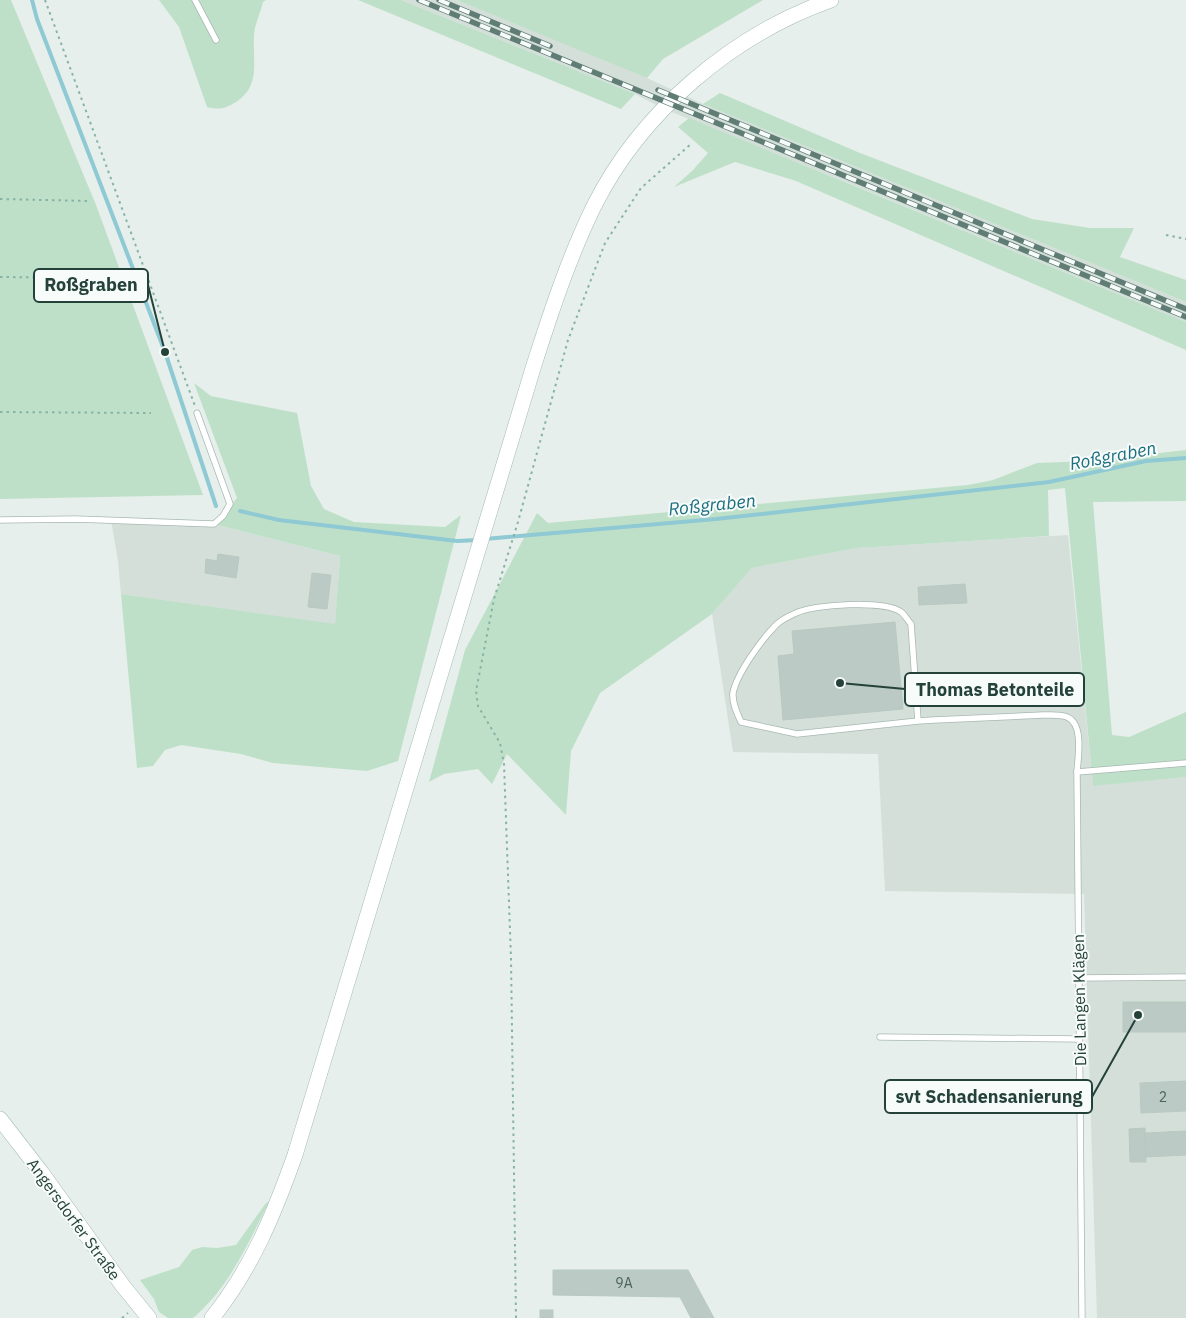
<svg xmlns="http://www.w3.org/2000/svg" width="1186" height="1318" font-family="'IBM Plex Sans',sans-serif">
  <rect width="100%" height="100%" fill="#e6efeb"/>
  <g fill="#d4dfda">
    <path d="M401,0H457L588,52L647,78L703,104L1186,302V322L851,184L664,109L635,94Z"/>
    <path d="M111,520L214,524L340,556L335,625L121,594L118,561Z"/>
    <path d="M1068,535L1093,785L1186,777V1318H1097L1084,894L885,891L878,754L733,752L712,614L752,568L857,548Z"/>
  </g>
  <g fill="#bfe0c8">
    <path d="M0,0H11L96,205L203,495L0,499Z"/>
    <path d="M159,0H266L263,2C261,11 257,19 255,28C250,55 264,84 236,102C225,109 219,110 207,107L179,27Z"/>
    <path d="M358,0H401L635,94L621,109Z"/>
    <path d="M457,0H763L663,59L647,78Z"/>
    <path d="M720,93L860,153L1032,219L1090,228H1134L1120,257L1186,280V302L703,104Z"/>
    <path d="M689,118L1186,322V350L796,181L735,162L674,187L693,170L708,153L678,127Z"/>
    <path d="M194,383L211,396L297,413L311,486L324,509L354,522L445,527L461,515L398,761L367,771L273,763L241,754L181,745L165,750L153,766L137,768L121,594L335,624L340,556L214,524L237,498Z"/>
    <path d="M1186,450V501L1093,502L1112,735L1129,737L1186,712V777L1093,786L1065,488L1048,490L1049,536L857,548L752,568L712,614L600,693L571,751L566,815L507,754L492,784L478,769L444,774L429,782L465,650L537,513L548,523L968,485L993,480L1037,463L1090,461Z"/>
    <path d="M269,1202C248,1243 229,1288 193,1318H168L159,1312L154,1299L140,1280L179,1267L192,1250L202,1247L217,1248L236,1245L266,1203Z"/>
  </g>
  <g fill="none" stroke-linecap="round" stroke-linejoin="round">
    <g stroke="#8ec9d4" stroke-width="4">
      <path d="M32,0L37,19L165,352L216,506"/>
      <path d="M240,511L279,520L457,541L478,540"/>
      <path d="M485,539L716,519L1049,482L1146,461L1186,458"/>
    </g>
  </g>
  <g fill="#bbcac4" stroke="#b8c9c2">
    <path d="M218,554L239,557L236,578L205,573L206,559L217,561Z"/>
    <path d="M312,573L331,575L327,609L308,607Z"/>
    <path d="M965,584L967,603L919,605L918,587Z"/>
    <path d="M895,622L903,709L783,720L778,656L794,654L792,631Z"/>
    <rect x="1123" y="1002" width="63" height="30"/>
    <path d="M1186,1081V1111L1141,1113L1140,1083Z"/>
    <path d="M1145,1128L1146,1162H1130L1129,1129Z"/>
    <path d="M1186,1131V1155L1146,1157L1145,1133Z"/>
    <path d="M553,1270H688L714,1318H691L680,1297L553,1295Z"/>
    <rect x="540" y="1310" width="13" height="8"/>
  </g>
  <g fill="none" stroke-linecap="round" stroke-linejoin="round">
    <defs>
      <g id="lane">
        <path d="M195,0L216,40"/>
        <path d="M0,520L76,519L214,524L223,516L230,504L197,413"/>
        <path d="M918,721L911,624C908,621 905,615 901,612C885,600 814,604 796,613C789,616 781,620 776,625C762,639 737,673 733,693C732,703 737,713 741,722L797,734L918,721L934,720L1043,715C1051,715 1060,714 1067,717C1084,724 1078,757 1077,772L1082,1318"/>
        <path d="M1077,772L1186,763"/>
        <path d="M1079,978L1186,977"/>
        <path d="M880,1037L1079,1039"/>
      </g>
      <g id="secondary">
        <path d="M0,1119L41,1172L123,1286L149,1318"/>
        <path d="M212,1318C252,1268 274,1214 295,1155L534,365C551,312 569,257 594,206C641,112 732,35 831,0"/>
      </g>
    </defs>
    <use href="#lane" stroke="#a8b8b2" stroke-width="7"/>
    <use href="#secondary" stroke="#a4bbb3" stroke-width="16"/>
    <g stroke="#86b3a5" stroke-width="2" stroke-dasharray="2.5 4" stroke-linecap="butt">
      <path d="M45,0L195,406"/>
      <path d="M0,199L89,201"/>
      <path d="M1166,235L1186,239"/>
      <path d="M0,277L108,278"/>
      <path d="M0,412L151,413"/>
      <path d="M122,1318L128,1313"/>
      <path d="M516,1318L511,958L504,764L500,743L478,706L476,691L494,599L518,522L568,340L605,243L641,188L691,144"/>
    </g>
    <use href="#lane" stroke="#fff" stroke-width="5.5"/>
    <use href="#secondary" stroke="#fff" stroke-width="15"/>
    <defs>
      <g id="rail">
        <path d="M419,0L1186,317"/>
        <path d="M439,0L550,46"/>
        <path d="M658,90L1186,309"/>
      </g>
    </defs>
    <use href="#rail" stroke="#5f7d75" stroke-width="5.5"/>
    <use href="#rail" stroke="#f7fbf9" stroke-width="4" stroke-dasharray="11" stroke-linecap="butt"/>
  </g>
  <g text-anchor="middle" stroke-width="4" stroke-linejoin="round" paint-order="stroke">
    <g font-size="14" fill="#4a645c">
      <text x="1163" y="1102">2</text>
      <text x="624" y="1288">9A</text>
    </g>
    <g font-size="16" fill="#24423a" stroke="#f7fbf9">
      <text transform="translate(1079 1000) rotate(-91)" y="6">Die Langen Klägen</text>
      <text transform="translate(74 1219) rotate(54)" y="6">Angersdorfer Straße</text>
    </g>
    <g font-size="18" font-style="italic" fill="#1c6f80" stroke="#f7fbf9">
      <text transform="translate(1113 456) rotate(-11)" y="6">Roßgraben</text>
      <text transform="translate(712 505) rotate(-6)" y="6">Roßgraben</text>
    </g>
  </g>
  <path fill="none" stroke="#24423a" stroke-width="2" d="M165 352L148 285M840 683L905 689M1138 1015L1092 1097"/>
  <g fill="#24423a" stroke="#f7fbf9" stroke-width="2">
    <circle cx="165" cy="352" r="5"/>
    <circle cx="840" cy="683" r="5"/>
    <circle cx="1138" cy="1015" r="5"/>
  </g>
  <g fill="#f7fbf9" stroke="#24423a" stroke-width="2">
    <rect x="34" y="269" width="114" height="33" rx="5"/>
    <rect x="905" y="673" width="179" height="33" rx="5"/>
    <rect x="885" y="1080" width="207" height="33" rx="5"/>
  </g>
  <g font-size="18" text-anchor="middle" font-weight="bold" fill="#24423a">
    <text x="91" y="291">Roßgraben</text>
    <text x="995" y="696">Thomas Betonteile</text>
    <text x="989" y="1103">svt Schadensanierung</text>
  </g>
</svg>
